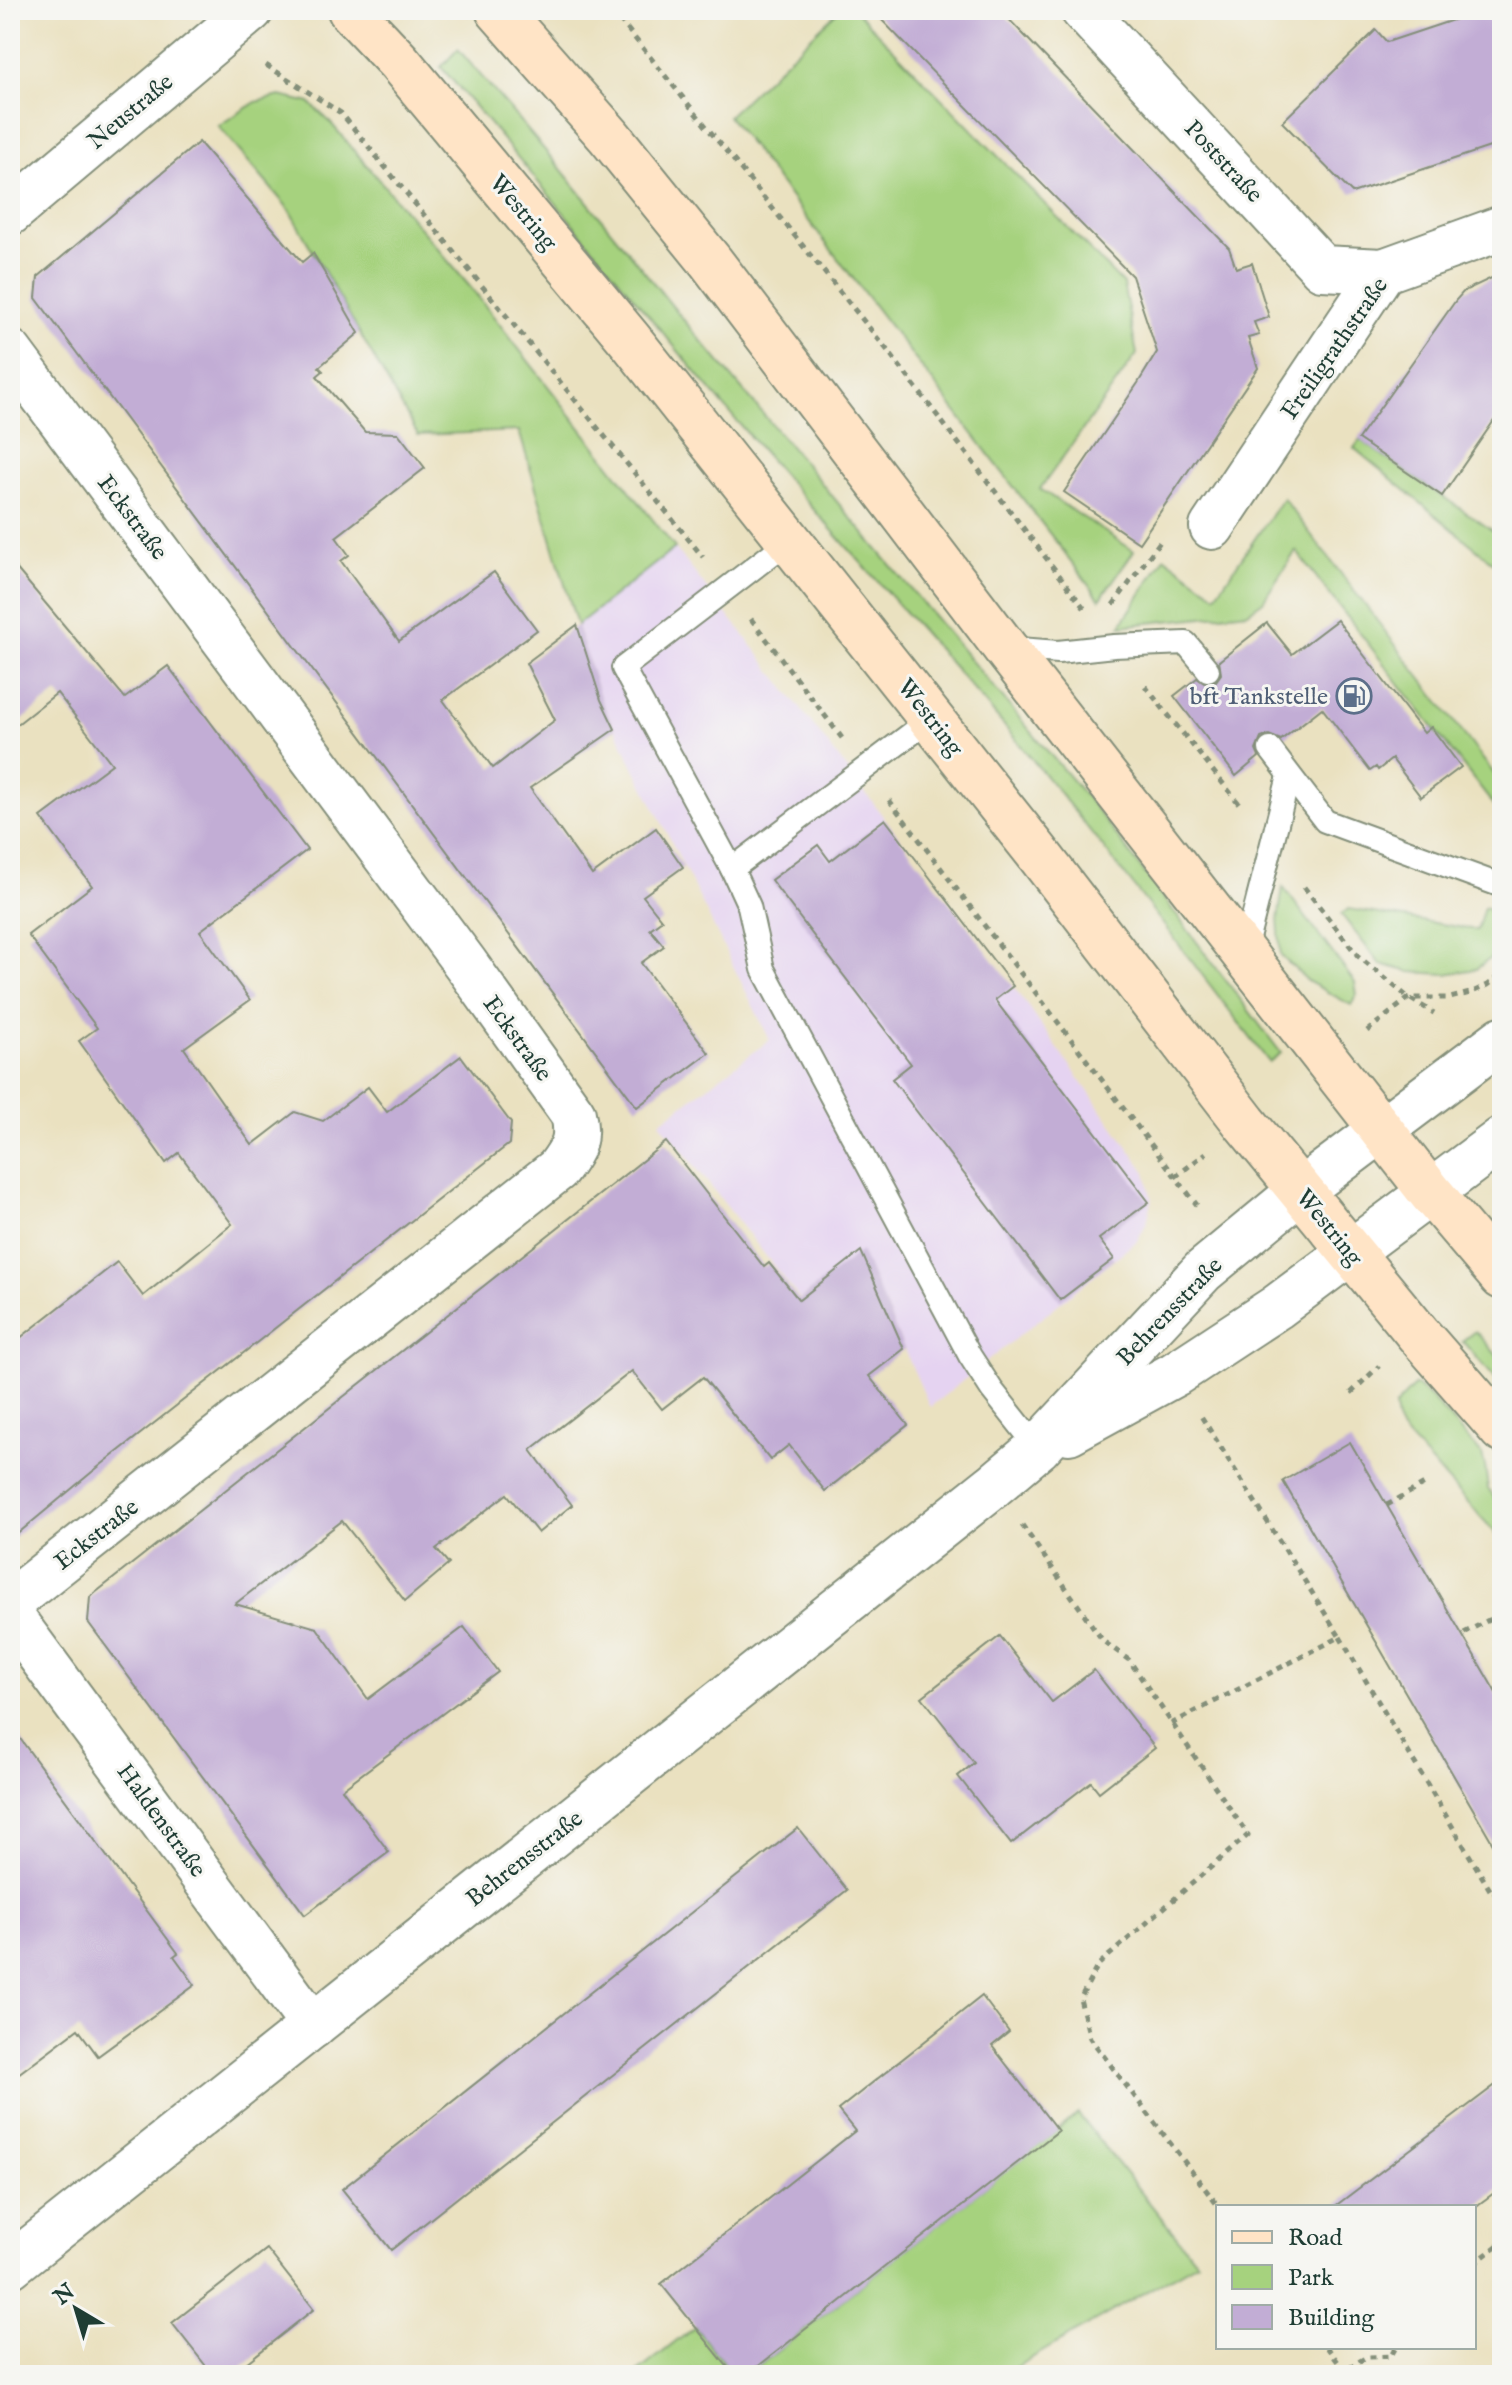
<svg xmlns="http://www.w3.org/2000/svg" width="1512" height="2385" font-family="'IM FELL English',serif">
  <rect width="100%" height="100%" fill="#f6f6f2"/>
  <filter id="ink" filterUnits="userSpaceOnUse"><feTurbulence type="fractalNoise" baseFrequency=".0125" numOctaves="2"/><feDisplacementMap in="SourceGraphic" scale="16" xChannelSelector="R" yChannelSelector="G"/><feConvolveMatrix kernelMatrix="1 2 1 2 8 2 1 2 1" color-interpolation-filters="sRGB"/></filter>
  <filter id="wash" filterUnits="userSpaceOnUse"><feTurbulence type="fractalNoise" baseFrequency=".006" numOctaves="4" result="noise"/><feDisplacementMap in="SourceGraphic" scale="32" xChannelSelector="R" yChannelSelector="G"/><feGaussianBlur stdDeviation="1.8" result="paint"/><feColorMatrix in="noise" values="0 0 0 0 0 0 0 0 0 0 0 0 0 0 0 0 0 1.4 0 .05"/><feComposite in="paint" operator="in"/></filter>
  <g filter="url(#wash)">
    <rect width="100%" height="100%" fill="#eae1c0"/>
    <path fill="#e5d3f1" d="M675,548L761,657L1013,986L1146,1172L1152,1201L1147,1222L1137,1241L930,1407L861,1252L800,1299L660,1122L770,1040L601,700L577,625Z"/>
    <g fill="#a6d27e" stroke="#628859" stroke-width="2">
      <path d="M839,10H855L1123,284L1137,354L1040,489L1134,551L1100,599L728,116Z"/>
      <path d="M458,49L561,169L682,318L1093,805L1281,1053L1269,1062C1170,933 1072,803 965,680C891,595 814,512 741,426C640,307 543,185 441,67Z"/>
      <path d="M280,96L310,103L330,122L471,288L675,548L577,625L519,431L418,435L288,208L218,126L256,102Z"/>
      <path d="M1360,440L1502,537V570L1354,448Z"/>
      <path d="M1283,498L1502,784V816L1296,551L1263,601L1248,612L1120,626L1165,557L1216,595Z"/>
      <path d="M1283,887L1355,983L1357,995L1351,1005L1309,982L1281,956L1278,920Z"/>
      <path d="M1484,907L1502,914V950L1476,969L1446,974L1410,972L1380,964L1341,914L1349,909L1477,930Z"/>
      <path d="M1475,1331L1502,1361V1386L1462,1341Z"/>
      <path d="M1415,1385L1432,1399L1482,1455L1485,1466L1488,1489L1502,1507V1540L1402,1431L1397,1421L1395,1406Z"/>
      <path d="M1078,2114L1197,2262L1002,2375H747Z"/>
      <path d="M695,2327L734,2375H634Z"/>
    </g>
    <g id="blocks">
      <g fill="#c2add5">
        <path d="M872,10H1000L1229,248L1236,268L1252,263L1269,317L1254,322L1259,335L1248,338L1258,368L1139,543L1064,492L1138,383L1157,352L1132,276Z"/>
        <path d="M1483,10H1502V143L1352,193L1282,122L1376,30L1387,42Z"/>
        <path d="M199,142L302,262L313,253L359,333L319,367L323,371L317,376L365,432L398,433L425,468L336,537L349,555L341,561L399,641L494,572L537,630L443,700L493,768L555,720L526,663L577,625L601,700L615,729L530,788L592,875L656,828L683,867L643,896L662,920L650,929L664,946L641,963L709,1053L637,1107L36,298L38,277Z"/>
        <path d="M1502,273V409L1442,496L1358,439L1456,300L1464,291Z"/>
        <path d="M10,561L125,698L168,666L307,850L200,931L250,1000L184,1048L252,1145L295,1112L323,1121L368,1087L387,1112L461,1056L511,1123L509,1144L92,1472L10,1540V1346L117,1262L143,1296L232,1224L179,1153L166,1163L79,1041L97,1028L28,935L92,886L41,817L112,764L57,693L10,730Z"/>
        <path d="M1337,620L1424,733L1431,727L1461,767L1421,797L1392,759L1378,770L1376,767L1370,771L1322,708L1281,740L1269,735L1261,738L1256,750L1259,757L1236,776L1174,696L1197,678L1204,683L1216,681L1221,674L1219,661L1267,623L1292,654Z"/>
        <path d="M885,819L1013,986L995,1000L1149,1202L1099,1239L1114,1259L1060,1300L892,1079L911,1064L771,880L818,845L830,861Z"/>
        <path d="M666,1142L764,1267L769,1263L799,1300L861,1251L904,1349L869,1376L908,1425L825,1491L789,1445L770,1460L703,1377L662,1409L632,1371L531,1450L572,1505L538,1533L507,1494L436,1549L449,1564L405,1601L342,1521L235,1604L317,1628L368,1699L464,1627L498,1672L342,1789L389,1852L305,1915L88,1622L90,1597Z"/>
        <path d="M1350,1442L1502,1703V1859L1283,1481Z"/>
        <path d="M1000,1636L1052,1702L1094,1670L1155,1748L1099,1792L1091,1782L1011,1844L958,1776L974,1763L922,1697Z"/>
        <path d="M10,1725L178,1953L174,1956L195,1985L98,2056L78,2029L10,2080Z"/>
        <path d="M798,1828L847,1890L391,2250L342,2189Z"/>
        <path d="M982,1996L1009,2032L992,2046L1058,2131L747,2375H734L661,2284L855,2131L838,2110Z"/>
        <path d="M1502,2080V2187L1475,2207H1334Z"/>
        <path d="M267,2249L314,2309L231,2375H213L172,2323Z"/>
      </g>
    </g>
  </g>
  <g filter="url(#ink)">
    <use href="#blocks" fill-opacity="0" stroke="#848f7a" stroke-width="2"/>
    <g fill="none" stroke-linecap="round" stroke-linejoin="round">
      <defs>
        <g id="lane">
          <path d="M1006,648L1058,652L1114,646L1186,643L1208,670"/>
          <path d="M932,718L732,869L749,906L763,969L970,1356L992,1390L1038,1448"/>
          <path d="M1270,749L1325,821L1502,886"/>
          <path d="M732,869L623,668L790,540"/>
          <path d="M1244,954L1289,776"/>
        </g>
        <g id="street">
          <path d="M1083,10L1322,268L1383,271"/>
          <path d="M10,213L251,10"/>
          <path d="M10,352L465,963L573,1114C579,1139 573,1149 558,1169L10,1602"/>
          <path d="M1212,527L1383,271L1502,228"/>
          <path d="M1069,1432L1175,1374L1277,1307L1502,1139"/>
          <path d="M10,1615L313,2026"/>
          <path d="M10,2266L994,1485L1038,1448L1203,1271L1300,1191L1502,1039"/>
        </g>
        <g id="secondary">
          <path d="M350,10L399,62L630,340L1036,851L1245,1123L1418,1334L1502,1430"/>
          <path d="M498,10L609,136L711,262L1005,648L1430,1192L1502,1277"/>
        </g>
      </defs>
      <use href="#lane" stroke="#848f7a" stroke-width="26"/>
      <use href="#street" stroke="#848f7a" stroke-width="48"/>
      <use href="#secondary" stroke="#848f7a" stroke-width="48"/>
      <g stroke="#848f7a" stroke-width="5" stroke-dasharray="6 6" stroke-linecap="butt">
        <path d="M612,10L888,351L1085,609"/>
        <path d="M266,65L341,113L703,557"/>
        <path d="M1113,605L1162,539"/>
        <path d="M751,619L842,738"/>
        <path d="M1145,686L1241,806"/>
        <path d="M889,800L1197,1205"/>
        <path d="M1304,887L1358,956L1409,998L1434,1013"/>
        <path d="M1367,1031L1409,998H1450L1470,993L1488,985L1502,974"/>
        <path d="M1175,1177L1206,1153"/>
        <path d="M1351,1393L1379,1366"/>
        <path d="M1387,1505L1428,1482"/>
        <path d="M1022,1525L1103,1641L1129,1660L1248,1835L1098,1965L1080,1999L1090,2038L1219,2207"/>
        <path d="M1464,1633L1502,1613"/>
        <path d="M1340,1637L1493,1895L1502,1890"/>
        <path d="M1171,1724L1340,1637L1201,1416"/>
        <path d="M1474,2264L1502,2242"/>
        <path d="M1327,2347L1344,2370"/>
        <path d="M1349,2375L1344,2370L1367,2357L1391,2356L1396,2347"/>
      </g>
      <use href="#lane" stroke="#fff" stroke-width="22"/>
      <use href="#street" stroke="#fff" stroke-width="44"/>
      <use href="#secondary" stroke="#ffe4c6" stroke-width="44"/>
    </g>
  </g>
  <defs>
    <symbol id="fuel-ring" viewBox="-11 -11 22 22"><circle r="9.5" fill="#f6f6f2" stroke="#5c6f8a" stroke-width="1.5"/><path d="M-5.5-6h7V0h2V4h1.3V-2.5L3-4.5l.8-.8L6-3V5H2.5V1h-1V6h-7ZM-4.2-4.7v3.2H.2V-4.7Z" fill="#5c6f8a"/></symbol>
  </defs>
  <g fill-rule="evenodd">
    <use href="#fuel-ring" x="1334" y="676" width="40" height="40"/>
  </g>
  <g text-anchor="middle" stroke-width="6" stroke-linejoin="round" paint-order="stroke">
    <g font-size="24" fill="#1f3d34" stroke="#f6f6f2">
      <text transform="translate(130 111) rotate(-40)" y="8">Neustraße</text>
      <text transform="translate(1224 161) rotate(47)" y="8">Poststraße</text>
      <text transform="translate(524 212) rotate(50)" y="8">Westring</text>
      <text transform="translate(1334 348) rotate(-55)" y="8">Freiligrathstraße</text>
      <text transform="translate(133 517) rotate(53)" y="8">Eckstraße</text>
      <text transform="translate(931 717) rotate(52)" y="8">Westring</text>
      <text transform="translate(518 1038) rotate(54)" y="8">Eckstraße</text>
      <text transform="translate(1330 1227) rotate(51)" y="8">Westring</text>
      <text transform="translate(1169 1311) rotate(-46)" y="8">Behrensstraße</text>
      <text transform="translate(96 1534) rotate(-38)" y="8">Eckstraße</text>
      <text transform="translate(162 1820) rotate(54)" y="8">Haldenstraße</text>
      <text transform="translate(524 1858) rotate(-38)" y="8">Behrensstraße</text>
    </g>
    <g font-size="24" fill="#4e5e75" stroke="#f6f6f2" text-anchor="end">
      <text x="1328" y="704">bft Tankstelle</text>
    </g>
  </g>
  <rect width="1512" height="2385" fill="none" stroke="#f6f6f2" stroke-width="40"/>
  <rect x="1216" y="2205" width="260" height="144" fill="#f6f6f2" stroke="#a0aca6" stroke-width="2"/>
  <rect x="1232" y="2231" width="40" height="12" fill="#ffe4c6" stroke="#a0aca6" stroke-width="2"/>
  <text x="1288" y="2245" font-size="24" fill="#1f3d34">Road</text>
  <rect x="1232" y="2265" width="40" height="24" fill="#a6d27e" stroke="#a0aca6" stroke-width="2"/>
  <text x="1288" y="2285" font-size="24" fill="#1f3d34">Park</text>
  <rect x="1232" y="2305" width="40" height="24" fill="#c2add5" stroke="#a0aca6" stroke-width="2"/>
  <text x="1288" y="2325" font-size="24" fill="#1f3d34">Building</text>
  <g transform="translate(76 2309) rotate(322)" stroke="#f6f6f2" stroke-width="6" paint-order="stroke">
  <path d="M0-6L14 30L0 20L-14 30Z" fill="#1f3d34"/>
  <text y="-12" font-size="22" font-weight="bold" text-anchor="middle" fill="#1f3d34">N</text>
  </g>
</svg>
